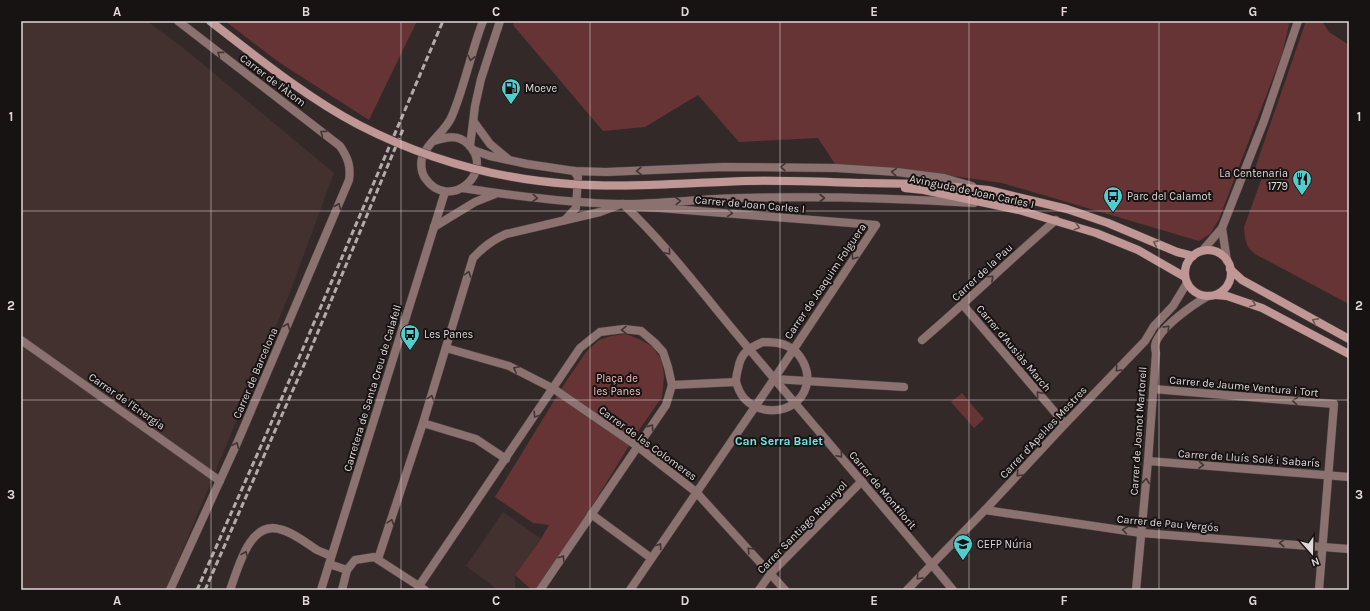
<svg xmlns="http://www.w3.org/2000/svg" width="1370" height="611" font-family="Karla,sans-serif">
  <rect width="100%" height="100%" fill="#342929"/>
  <g fill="#433130">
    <path d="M21,21H147L186,50L334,173L290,292L166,590H21Z"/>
    <path d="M503,512L541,539L515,575V590H498L466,566Z"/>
  </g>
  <g fill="#673435">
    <path d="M225,21H417L369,120L280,63Z"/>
    <path d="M515,21H1290L1282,54L1219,219L1210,234L1199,241L1002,183L919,171L835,164L818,138L739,142L698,95L645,127L603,131L513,25Z"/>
    <path d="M1306,21H1322L1329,32L1349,45V304L1255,254L1248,247L1245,238L1244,227L1263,175L1253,174Z"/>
    <path d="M626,334L641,340L653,347L662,361L664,376L662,397L637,433L540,590H532L515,575L541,539L549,525L533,523L495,497L565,383L586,352L599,340L611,336Z"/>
    <path d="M962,393L984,419L974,428L951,402Z"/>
  </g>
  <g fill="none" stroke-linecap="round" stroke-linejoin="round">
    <defs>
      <g id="pedestrian">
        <path d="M763,342C770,342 778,342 785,345C801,351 811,371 806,387C797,417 751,418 739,390C738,387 736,384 736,381C736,378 737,373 738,369C741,352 749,348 763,342Z"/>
        <path d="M672,385L736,382"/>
        <path d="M423,423L476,439L506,459"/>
        <path d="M591,514L651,558"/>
      </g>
      <g id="minor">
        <path d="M623,204C670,248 708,301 750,350C817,430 886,509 953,590"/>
        <path d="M565,220L576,208L578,177L574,171"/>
        <path d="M963,305L1065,424"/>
        <path d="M21,340L220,481"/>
        <path d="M922,340C968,301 1010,259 1056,220"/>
        <path d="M446,348L509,366L554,389L637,446L696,492L785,590"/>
        <path d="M774,379L904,387"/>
        <path d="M1153,389L1334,404L1319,590"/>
        <path d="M1148,461L1349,477"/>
        <path d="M985,510L1141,533L1349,549"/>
        <path d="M378,559L423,423L473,258C483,247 492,240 506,234L600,212L621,204"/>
        <path d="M329,564L347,570L355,560L374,557L425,590"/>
        <path d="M419,586L580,348L600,332L624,329L641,331L655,343L663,352L668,367L672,385L666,405L540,590"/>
        <path d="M170,590L238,441L349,180C351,166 348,158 340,146L178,21"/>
        <path d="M230,590C238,569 249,521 279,529C293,532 306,543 317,550C321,552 327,554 331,556"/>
        <path d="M630,590L774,379L876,225L660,208L640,207L633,206"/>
        <path d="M759,590L771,573L862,481"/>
        <path d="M907,590L985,510L1065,424L1145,341L1154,326L1173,306L1187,283"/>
        <path d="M1136,590L1148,461L1156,353C1155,350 1155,348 1155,346C1157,329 1194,304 1208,296"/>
      </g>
      <g id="tertiary">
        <path d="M474,122L490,144L508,159"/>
        <path d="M434,141C446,137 458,134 468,144C497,172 449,213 425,178C421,172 420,162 423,155C430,140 446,131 452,116C465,85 471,52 483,21"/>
        <path d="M470,146L475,106L481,79L500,21"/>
        <path d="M473,150L490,156L527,164L574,171L606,172L723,167L836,168L897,172L944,178L972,186"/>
        <path d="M462,188C515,196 568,203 621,204C660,204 700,199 739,198C817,196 896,198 974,203"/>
        <path d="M434,227L475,202L495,194"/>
        <path d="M1222,228L1227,261"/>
        <path d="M1202,251L1222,228L1264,121L1298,21"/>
        <path d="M321,590L445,192"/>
        <path d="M342,590L347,570"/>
      </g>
      <g id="secondary">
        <path d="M864,183L925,184L988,190L1067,209L1108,223L1177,252L1193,256"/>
        <path d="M905,188L924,190L1019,210L1096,233L1138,250L1185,277"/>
        <circle cx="1208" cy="273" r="23"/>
        <path d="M1230,269L1242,280L1349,339"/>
        <path d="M1216,295L1227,296L1262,308L1349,354"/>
      </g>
    </defs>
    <use href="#pedestrian" stroke="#4f4545" stroke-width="9"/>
    <use href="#minor" stroke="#4f4545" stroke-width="9"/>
    <use href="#tertiary" stroke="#4f4545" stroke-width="9"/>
    <use href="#secondary" stroke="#4f4545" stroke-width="9"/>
    <use href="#pedestrian" stroke="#8b7170" stroke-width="8"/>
    <use href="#minor" stroke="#8b7170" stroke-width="8"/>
    <use href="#tertiary" stroke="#8b7170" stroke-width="8"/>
    <use href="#secondary" stroke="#c19796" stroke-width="8"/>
    <g stroke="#b3abaa" stroke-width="3" stroke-dasharray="6 3" stroke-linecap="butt">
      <path d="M197,590L269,428L443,21"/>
      <path d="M205,590L307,358L404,127"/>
    </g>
    <defs>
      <path id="secondary-bridge" d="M210,21C258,58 306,97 359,125C425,159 497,179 570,184C628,188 687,183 745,181C785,180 825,182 864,183"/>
    </defs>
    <use href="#secondary-bridge" stroke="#4f4545" stroke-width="9" stroke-linecap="butt"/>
    <use href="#secondary-bridge" stroke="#c19796" stroke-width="8"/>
  </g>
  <defs><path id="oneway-chevron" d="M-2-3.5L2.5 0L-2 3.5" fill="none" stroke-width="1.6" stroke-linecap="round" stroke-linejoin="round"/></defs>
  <g stroke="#403434">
    <use href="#oneway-chevron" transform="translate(220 54) rotate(-143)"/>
    <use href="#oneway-chevron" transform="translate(471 58) rotate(103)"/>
    <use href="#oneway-chevron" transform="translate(323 133) rotate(-143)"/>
    <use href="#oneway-chevron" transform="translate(783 167) rotate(-179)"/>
    <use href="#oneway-chevron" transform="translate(639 171) rotate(178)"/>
    <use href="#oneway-chevron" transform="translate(894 172) rotate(-175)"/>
    <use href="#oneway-chevron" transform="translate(535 198) rotate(5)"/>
    <use href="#oneway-chevron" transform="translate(822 198)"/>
    <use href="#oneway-chevron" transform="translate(678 201) rotate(-3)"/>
    <use href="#oneway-chevron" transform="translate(338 206) rotate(-67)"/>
    <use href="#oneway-chevron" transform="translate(730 213) rotate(5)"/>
    <use href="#oneway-chevron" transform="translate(668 252) rotate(50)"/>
    <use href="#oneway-chevron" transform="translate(854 257) rotate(124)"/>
    <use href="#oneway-chevron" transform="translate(468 274) rotate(-72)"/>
    <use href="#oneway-chevron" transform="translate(991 278) rotate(-43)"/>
    <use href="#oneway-chevron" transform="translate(287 326) rotate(-67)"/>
    <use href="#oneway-chevron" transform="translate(1167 328) rotate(-46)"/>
    <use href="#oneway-chevron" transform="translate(624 330) rotate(179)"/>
    <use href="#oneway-chevron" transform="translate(516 369) rotate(-153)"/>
    <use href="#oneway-chevron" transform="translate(1118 369) rotate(134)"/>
    <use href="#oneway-chevron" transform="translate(1039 394) rotate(-131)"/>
    <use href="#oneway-chevron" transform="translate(431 398) rotate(-73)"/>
    <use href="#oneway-chevron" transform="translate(1295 401) rotate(-175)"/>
    <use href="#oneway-chevron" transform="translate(536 415) rotate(124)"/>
    <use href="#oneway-chevron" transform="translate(651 427) rotate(-55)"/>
    <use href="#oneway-chevron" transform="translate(236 445) rotate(-66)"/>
    <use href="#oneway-chevron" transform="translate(840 455) rotate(49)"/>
    <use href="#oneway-chevron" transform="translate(1201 465) rotate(4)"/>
    <use href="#oneway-chevron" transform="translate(1019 474) rotate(133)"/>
    <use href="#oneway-chevron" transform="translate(1146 481) rotate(-84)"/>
    <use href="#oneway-chevron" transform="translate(391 522) rotate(-72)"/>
    <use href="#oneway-chevron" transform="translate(1125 530) rotate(-172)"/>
    <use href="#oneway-chevron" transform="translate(1282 543) rotate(-176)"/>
    <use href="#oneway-chevron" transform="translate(659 546) rotate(-56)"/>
    <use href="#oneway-chevron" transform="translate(750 550) rotate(-133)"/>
    <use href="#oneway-chevron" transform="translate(245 554) rotate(-67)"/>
    <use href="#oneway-chevron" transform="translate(562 558) rotate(-56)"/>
    <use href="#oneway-chevron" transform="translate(919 577) rotate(133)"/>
  </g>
  <g stroke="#6c5554">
    <use href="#oneway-chevron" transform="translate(1077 227) rotate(17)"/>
    <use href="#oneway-chevron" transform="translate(1156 243) rotate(-156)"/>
    <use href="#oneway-chevron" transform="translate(1253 304) rotate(21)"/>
    <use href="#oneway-chevron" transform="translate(1315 321) rotate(-152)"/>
  </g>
  <path fill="none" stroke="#dfd8d7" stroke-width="1" stroke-opacity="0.55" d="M211,21V590M401,21V590M590,21V590M780,21V590M969,21V590M1159,21V590M21,211H1349M21,400H1349"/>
  <defs>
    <symbol id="fuel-pin" viewBox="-11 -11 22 30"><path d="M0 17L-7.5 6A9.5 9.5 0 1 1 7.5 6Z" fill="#52cdce" stroke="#181313"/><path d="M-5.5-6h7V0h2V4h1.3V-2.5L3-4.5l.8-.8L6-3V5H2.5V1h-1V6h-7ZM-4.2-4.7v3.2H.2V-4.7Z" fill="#111"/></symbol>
    <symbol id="restaurant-pin" viewBox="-11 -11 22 30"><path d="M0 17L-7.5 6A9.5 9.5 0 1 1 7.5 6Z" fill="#52cdce" stroke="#181313"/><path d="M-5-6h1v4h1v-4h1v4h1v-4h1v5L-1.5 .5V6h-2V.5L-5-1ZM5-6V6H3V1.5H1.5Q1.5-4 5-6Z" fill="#111"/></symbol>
    <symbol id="bus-pin" viewBox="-11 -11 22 30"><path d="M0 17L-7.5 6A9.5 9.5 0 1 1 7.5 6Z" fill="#52cdce" stroke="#181313"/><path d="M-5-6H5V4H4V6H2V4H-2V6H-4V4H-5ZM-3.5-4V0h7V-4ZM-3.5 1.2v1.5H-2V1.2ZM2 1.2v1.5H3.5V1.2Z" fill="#111"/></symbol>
    <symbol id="school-pin" viewBox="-11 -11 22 30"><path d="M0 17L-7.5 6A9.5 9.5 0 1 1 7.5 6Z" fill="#52cdce" stroke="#181313"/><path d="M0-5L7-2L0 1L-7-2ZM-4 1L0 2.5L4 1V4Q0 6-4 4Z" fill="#111"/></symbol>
  </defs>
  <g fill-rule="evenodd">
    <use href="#fuel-pin" x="500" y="77" width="22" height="30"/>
    <use href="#restaurant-pin" x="1291" y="168" width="22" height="30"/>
    <use href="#bus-pin" x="1102" y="185" width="22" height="30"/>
    <use href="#bus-pin" x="399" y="323" width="22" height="30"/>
    <use href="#school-pin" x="952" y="533" width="22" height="30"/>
  </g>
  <g text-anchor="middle" stroke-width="4" stroke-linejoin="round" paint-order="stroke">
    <g font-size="11" fill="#dfd8d7" stroke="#181313">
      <text transform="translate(273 80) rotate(37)" y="4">Carrer de l'Àtom</text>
      <text transform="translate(972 191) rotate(12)" y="4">Avinguda de Joan Carles I</text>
      <text transform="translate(750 204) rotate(5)" y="4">Carrer de Joan Carles I</text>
      <text transform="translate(982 272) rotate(-43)" y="4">Carrer de la Pau</text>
      <text transform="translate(825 281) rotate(-56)" y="4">Carrer de Joaquim Folguera</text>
      <text transform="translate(1014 348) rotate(50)" y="4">Carrer d'Ausiàs March</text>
      <text transform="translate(255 373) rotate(-67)" y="4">Carrer de Barcelona</text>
      <text transform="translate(1244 386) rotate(5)" y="4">Carrer de Jaume Ventura i Tort</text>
      <text transform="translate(372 388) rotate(-73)" y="4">Carretera de Santa Creu de Calafell</text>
      <text transform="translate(127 401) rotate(35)" y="4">Carrer de l'Energia</text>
      <text transform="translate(1138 431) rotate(-86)" y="4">Carrer de Joanot Martorell</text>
      <text transform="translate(1043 432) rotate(-47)" y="4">Carrer d'Apel·les Mestres</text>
      <text transform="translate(648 443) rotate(36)" y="4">Carrer de les Colomeres</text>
      <text transform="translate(1249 458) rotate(4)" y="4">Carrer de Lluís Solé i Sabarís</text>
      <text transform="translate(883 490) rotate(50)" y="4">Carrer de Montflorit</text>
      <text transform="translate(1168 523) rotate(5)" y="4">Carrer de Pau Vergós</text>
      <text transform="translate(802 527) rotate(-46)" y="4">Carrer Santiago Rusinyol</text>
    </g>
    <g font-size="11" fill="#dfd8d7" stroke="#181313" text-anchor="start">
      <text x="525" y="92">Moeve</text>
      <text x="1288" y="177" text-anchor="end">La Centenaria<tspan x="1288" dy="13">1779</tspan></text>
      <text x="1127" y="200">Parc del Calamot</text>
      <text x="424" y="338">Les Panes</text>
      <text x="977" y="548">CEFP Núria</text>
    </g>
    <g font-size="11" fill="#f5bebd" stroke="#181313">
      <text x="617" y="382">Plaça de<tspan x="617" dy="13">les Panes</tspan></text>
    </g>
    <g font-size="12" font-weight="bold" fill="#75e2e3" stroke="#181313">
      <text x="779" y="445">Can Serra Balet</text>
    </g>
  </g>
  <rect width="1370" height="611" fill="none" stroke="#181313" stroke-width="44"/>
  <g transform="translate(1312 553) rotate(160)" stroke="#181313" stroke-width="3" paint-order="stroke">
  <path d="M0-3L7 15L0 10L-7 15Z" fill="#dfd8d7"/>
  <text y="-6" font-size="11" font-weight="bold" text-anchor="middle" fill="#dfd8d7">N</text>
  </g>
  <rect x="22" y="22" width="1326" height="567" fill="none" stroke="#dfd8d7" stroke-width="1.5"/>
  <g font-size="13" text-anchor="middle" font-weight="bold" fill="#dfd8d7">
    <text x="117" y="16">A</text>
    <text x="306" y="16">B</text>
    <text x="496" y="16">C</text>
    <text x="685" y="16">D</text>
    <text x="874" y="16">E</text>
    <text x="1064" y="16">F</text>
    <text x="1253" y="16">G</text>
    <text x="11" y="121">1</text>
    <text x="1359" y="121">1</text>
    <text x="11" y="310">2</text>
    <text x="1359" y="310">2</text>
    <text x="11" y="499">3</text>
    <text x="1359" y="499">3</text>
    <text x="117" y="605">A</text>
    <text x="306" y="605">B</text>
    <text x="496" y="605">C</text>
    <text x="685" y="605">D</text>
    <text x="874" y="605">E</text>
    <text x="1064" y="605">F</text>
    <text x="1253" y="605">G</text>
  </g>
</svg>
